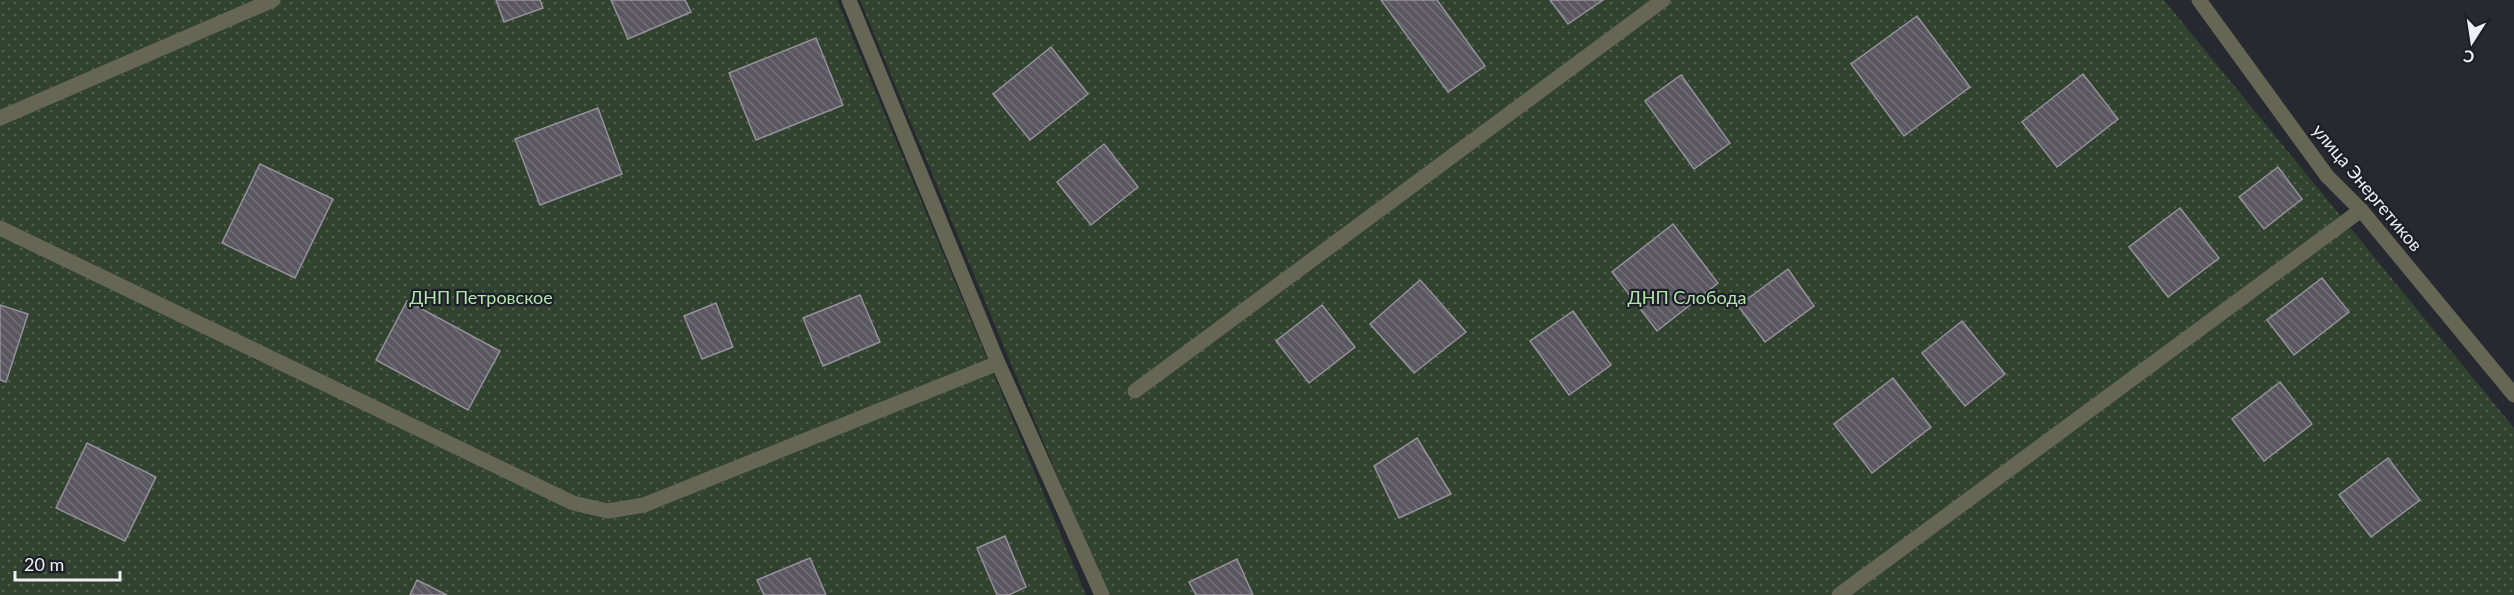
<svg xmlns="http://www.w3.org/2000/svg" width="2514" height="595" font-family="Lato,sans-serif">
  <defs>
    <pattern id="garden-dots" width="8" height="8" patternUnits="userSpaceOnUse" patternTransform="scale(1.5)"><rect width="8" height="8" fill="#31432f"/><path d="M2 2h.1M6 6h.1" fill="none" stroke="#4f5e4e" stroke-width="1.8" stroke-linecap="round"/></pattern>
    <pattern id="building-back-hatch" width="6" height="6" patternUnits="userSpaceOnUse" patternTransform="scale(1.5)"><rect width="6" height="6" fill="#5a5760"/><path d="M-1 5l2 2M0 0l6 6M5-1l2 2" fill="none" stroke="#726f77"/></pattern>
  </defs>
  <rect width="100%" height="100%" fill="#262930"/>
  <g fill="url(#garden-dots)">
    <path d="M0,0H837L1086,595H0Z"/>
    <path d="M860,0H2164L2514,428V595H1107Z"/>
  </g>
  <g fill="url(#building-back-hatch)" stroke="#94919a" stroke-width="1.5">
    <path d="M496,0H540L543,8L504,22Z"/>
    <path d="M611,0H685L691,12L628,39Z"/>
    <path d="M1381,0H1437L1485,66L1448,92Z"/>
    <path d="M1550,0H1603L1568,24Z"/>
    <path d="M1917,16L1970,87L1904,136L1851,64Z"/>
    <path d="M816,38L843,105L756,140L729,73Z"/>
    <path d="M1051,47L1088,94L1030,140L993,94Z"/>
    <path d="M2083,74L2118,119L2057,167L2022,122Z"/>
    <path d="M1681,75L1730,143L1694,169L1645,101Z"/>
    <path d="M598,108L622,174L540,205L515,139Z"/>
    <path d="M1104,144L1138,187L1091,225L1057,182Z"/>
    <path d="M260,164L333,199L295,278L222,243Z"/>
    <path d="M2278,167L2302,199L2264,229L2239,197Z"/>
    <path d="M2180,208L2219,258L2168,297L2129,247Z"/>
    <path d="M1673,224L1718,283L1657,331L1612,272Z"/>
    <path d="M1788,269L1814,306L1765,342L1738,306Z"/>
    <path d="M2322,278L2349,312L2294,355L2267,320Z"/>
    <path d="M1420,280L1466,332L1414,373L1370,324Z"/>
    <path d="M860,295L880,342L823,366L803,318Z"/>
    <path d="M407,301L500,351L468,410L376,360Z"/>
    <path d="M716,303L733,347L702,359L684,316Z"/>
    <path d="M0,305L28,314L6,382L0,380Z"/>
    <path d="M1322,305L1355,347L1309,383L1276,341Z"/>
    <path d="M1573,311L1611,365L1569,395L1530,341Z"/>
    <path d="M1962,321L2005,374L1965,406L1922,353Z"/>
    <path d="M1893,378L1931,427L1872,473L1834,424Z"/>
    <path d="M2280,382L2312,424L2264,461L2232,419Z"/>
    <path d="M1417,438L1451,494L1399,518L1374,466Z"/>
    <path d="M87,443L156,477L125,541L56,508Z"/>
    <path d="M2388,458L2420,500L2371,537L2339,495Z"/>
    <path d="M1005,536L1026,587L1009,595H997L977,548Z"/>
    <path d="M810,558L826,595H764L757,580Z"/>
    <path d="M1237,559L1253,595H1196L1189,582Z"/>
    <path d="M417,580L447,595H410Z"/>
  </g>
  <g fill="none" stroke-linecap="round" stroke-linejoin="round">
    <g stroke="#666654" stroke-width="15">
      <path d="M849,0L998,363L1102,595"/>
      <path d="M2199,0L2327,176L2361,210L2514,395"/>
      <path d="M0,118L273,0"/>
      <path d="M0,228L573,503L608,511L644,505L998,363"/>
      <path d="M1135,391L1663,0"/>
      <path d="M1839,595L2361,210"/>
    </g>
  </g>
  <g text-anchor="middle" stroke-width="4.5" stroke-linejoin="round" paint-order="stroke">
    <g font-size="18" fill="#eef0f5" stroke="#1c1f26">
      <text transform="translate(2367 188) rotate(50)" y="6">улица Энергетиков</text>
    </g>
    <g font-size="18" fill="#b3e4ac" stroke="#1c1f26">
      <text x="481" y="304">ДНП Петровское</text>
      <text x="1687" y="304">ДНП Слобода</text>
    </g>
  </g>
  <g transform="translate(2472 42) rotate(192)" stroke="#1c1f26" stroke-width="4.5" paint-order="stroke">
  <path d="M0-4.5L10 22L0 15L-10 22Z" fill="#eef0f5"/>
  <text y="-9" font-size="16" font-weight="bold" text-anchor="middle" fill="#eef0f5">С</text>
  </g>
  <path d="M15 571v9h105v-9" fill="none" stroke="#eef0f5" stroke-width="3"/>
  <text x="24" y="571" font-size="18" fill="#eef0f5" stroke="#1c1f26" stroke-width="4.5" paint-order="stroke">20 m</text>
</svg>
